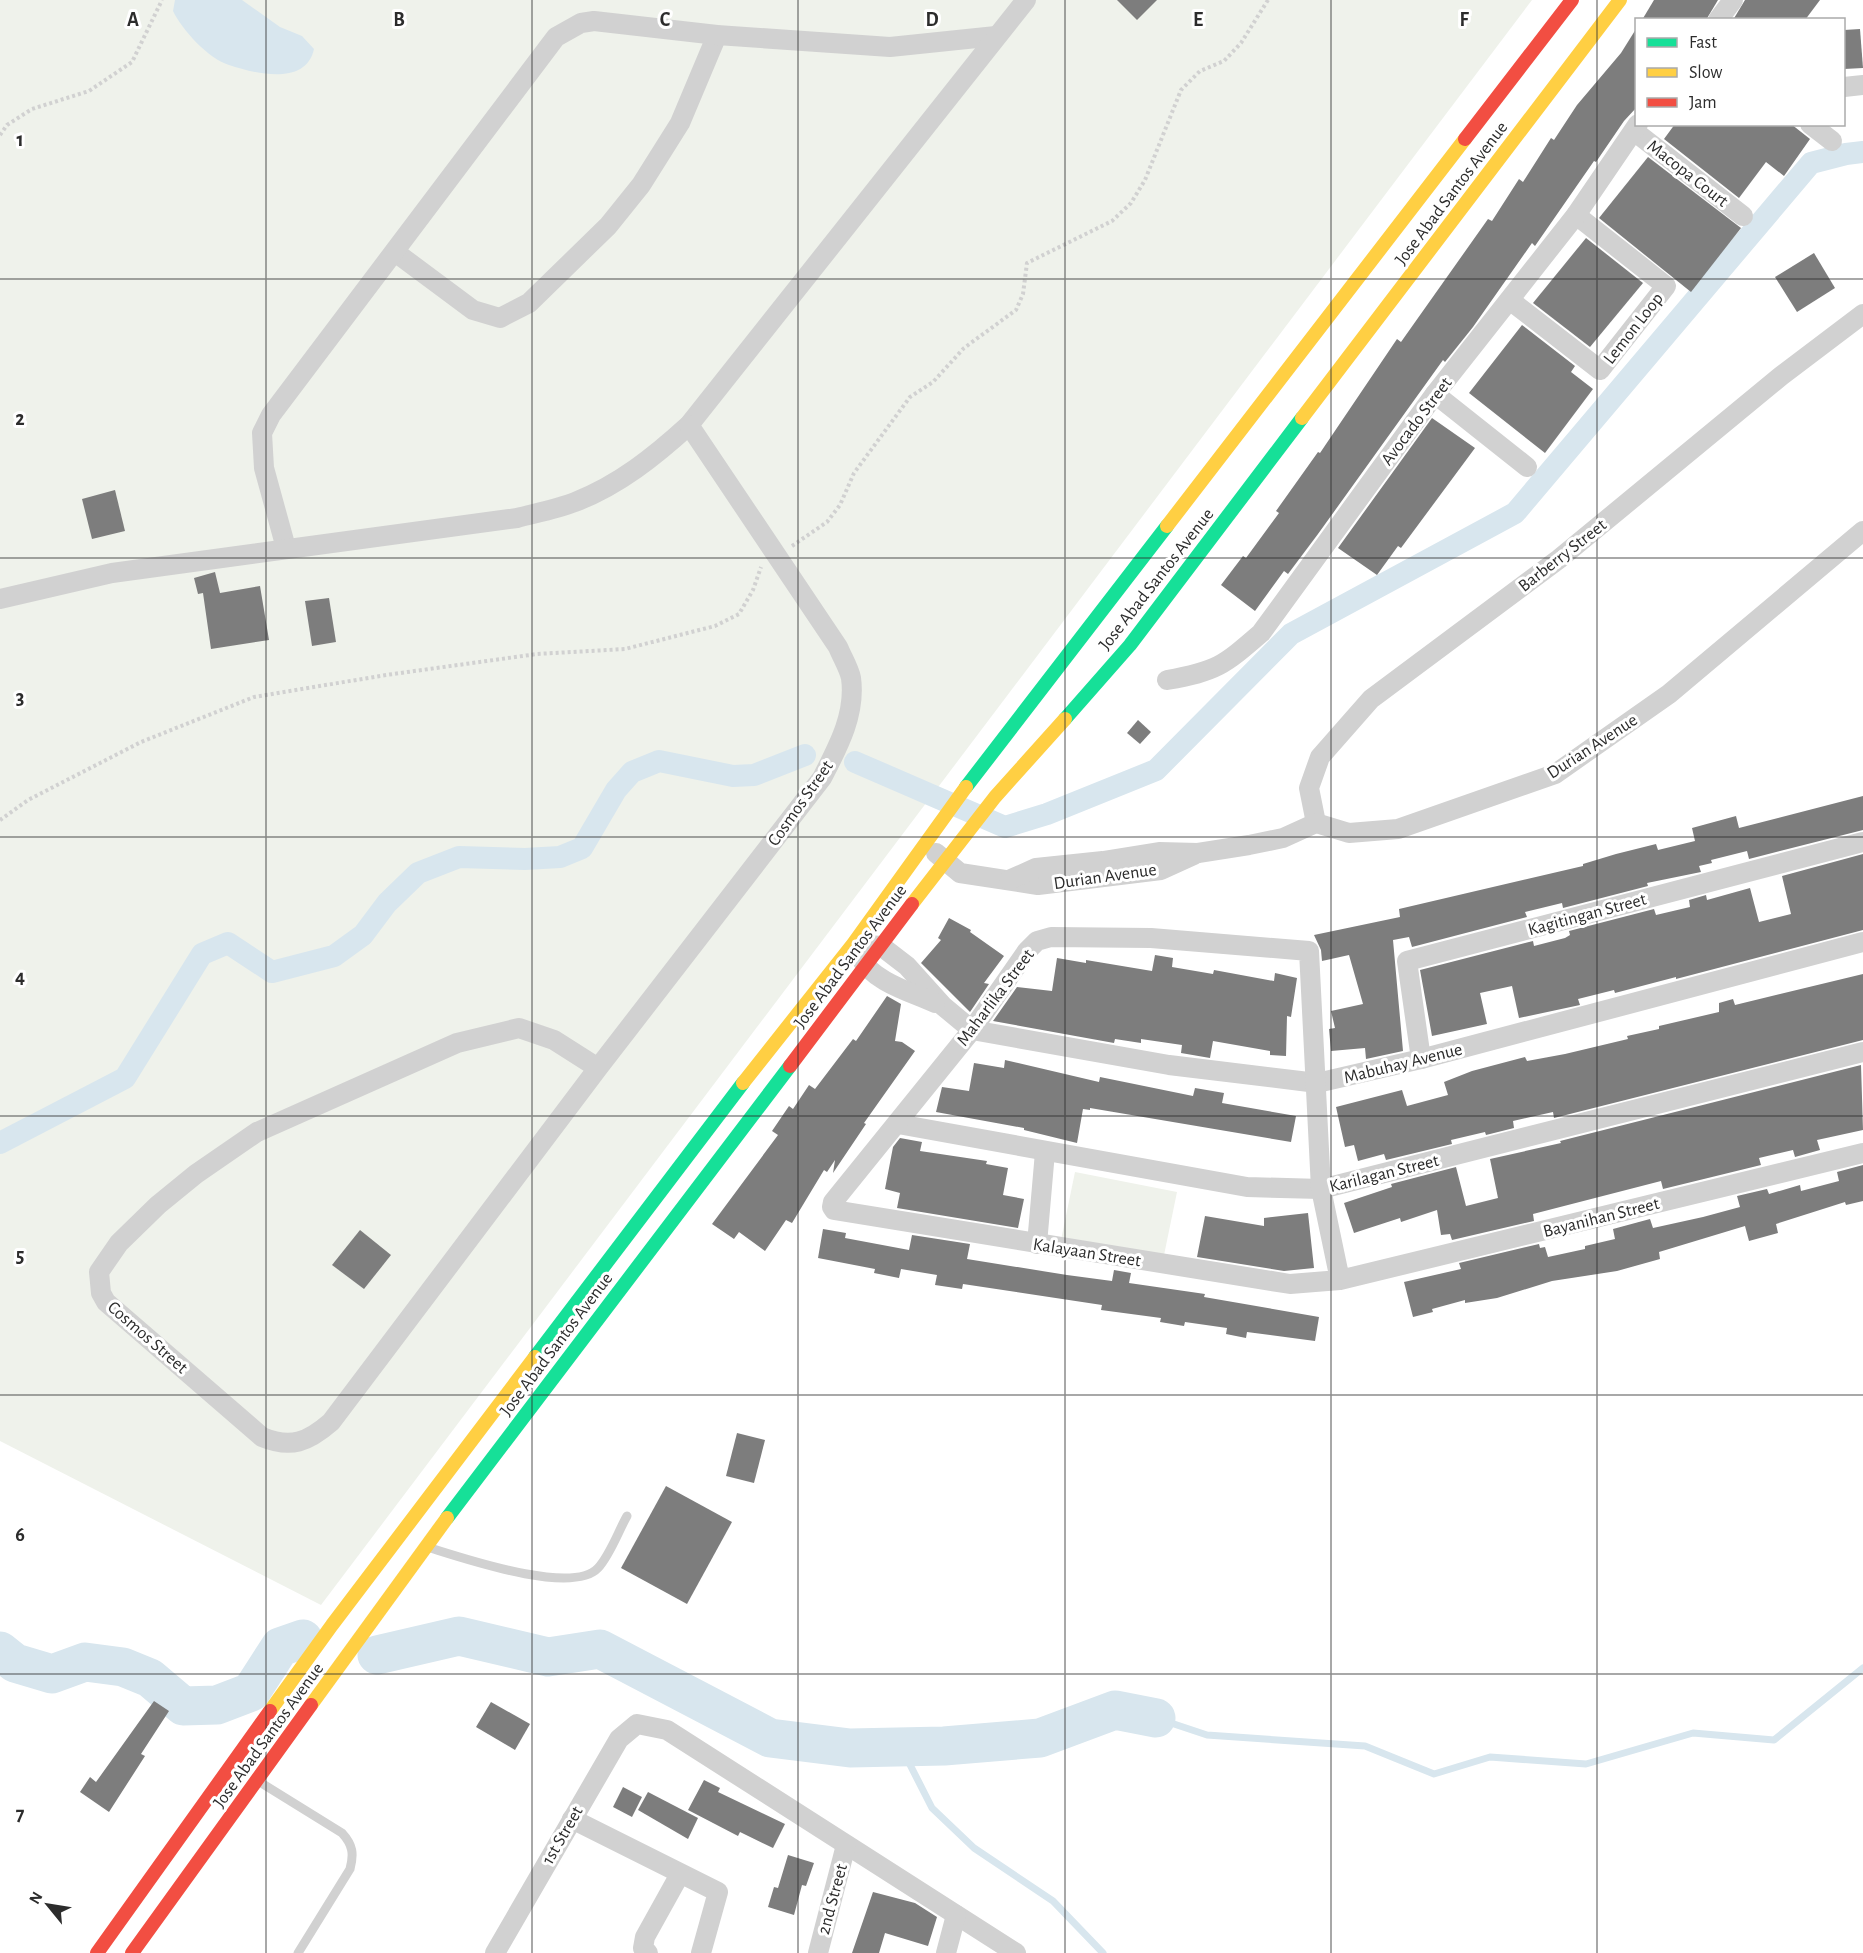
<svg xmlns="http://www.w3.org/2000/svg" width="1863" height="1953" font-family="'Alegreya Sans',sans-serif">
  <rect width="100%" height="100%" fill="#fff"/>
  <g fill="#eff2eb">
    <path d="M0,0H1532L321,1605L0,1441Z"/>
    <path d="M1075,1172L1177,1192L1163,1260L1061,1240Z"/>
  </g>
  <path fill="#d8e6ee" d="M175,0H242L280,27L302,36L314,49C306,86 256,74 229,65C209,59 182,30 173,11Z"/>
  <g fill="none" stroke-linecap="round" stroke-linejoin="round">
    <g stroke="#d8e6ee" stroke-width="7">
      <path d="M1156,1718L1207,1735L1365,1746L1434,1774L1490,1757L1586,1764L1693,1733L1774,1740L1863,1668"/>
      <path d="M901,1747L932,1808L974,1848L1053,1901L1103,1953"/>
    </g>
    <g stroke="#d8e6ee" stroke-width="22">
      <path d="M855,762L1005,827L1047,814L1156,770L1291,634L1515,513L1811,163L1846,154L1863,152"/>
      <path d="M0,1143L125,1078L202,954L228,943L272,972L334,956L363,935L387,903L418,873L459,857L525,859L560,857L582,848L616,790L632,772L659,761L733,776L754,775L805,755"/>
    </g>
    <g stroke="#d8e6ee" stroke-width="39">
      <path d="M0,1651L15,1663L52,1674L85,1662L123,1667L150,1678L183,1706L217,1705L251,1692L280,1647L303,1639"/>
      <path d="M377,1655L459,1636L548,1657L600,1649L770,1738L850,1748L944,1746L1040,1738L1115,1710L1156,1718"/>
    </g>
  </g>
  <g fill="#7d7d7d">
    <path d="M1117,0H1157L1137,20Z"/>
    <path d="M1654,0H1718L1706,20H1642Z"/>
    <path d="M1745,0H1820L1805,20H1733Z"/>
    <path d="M1636,29V108L1624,121L1596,162L1594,161L1535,246L1532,243L1473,327L1445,362L1443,360L1318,534L1288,574L1284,571L1255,611L1221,585L1243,556L1246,558L1279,513L1276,511L1318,452L1320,453L1397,339L1401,342L1488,219L1492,221L1519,179L1523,182L1551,138L1554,140L1577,105L1621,53Z"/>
    <path d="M1860,29L1863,68L1844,69V30Z"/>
    <path d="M1675,124H1791L1810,139L1784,176L1766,162L1739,198L1664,139Z"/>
    <path d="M1648,157L1741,228L1691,292L1599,218Z"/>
    <path d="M1586,238L1643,283L1590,347L1533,303Z"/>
    <path d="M1814,253L1835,288L1797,312L1775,277Z"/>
    <path d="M1522,325L1575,366L1571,372L1593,389L1545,453L1469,393Z"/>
    <path d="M1432,418L1475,448L1401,548L1398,546L1377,575L1338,548Z"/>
    <path d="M115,490L125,531L92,539L82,499Z"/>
    <path d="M215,572L220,593L260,586L269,640L211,649L203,593L198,594L194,578Z"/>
    <path d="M329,598L336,642L312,646L305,601Z"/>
    <path d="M1138,720L1151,732L1140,744L1127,733Z"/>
    <path d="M1863,796V830L1749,859L1747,851L1711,860L1712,863L1699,866L1701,872L1647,883L1648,886L1563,908L1562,903L1525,912L1527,917L1412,947L1409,937L1393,940L1403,1051L1366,1059L1365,1048L1331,1051L1329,1029L1335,1028L1331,1011L1363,1004L1349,955L1322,961L1321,950L1314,935L1400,917L1399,909L1583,866V864L1616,854L1656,844L1658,850L1695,841L1692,828L1736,816L1739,828Z"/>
    <path d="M1863,854V930L1676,979V977L1615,993L1614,990L1578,999L1580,1005L1519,1018L1512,986L1480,993L1487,1024L1432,1036L1420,970L1533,941L1534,946L1565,938L1570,935L1569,931L1654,909L1656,915L1690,907L1689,900L1706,895L1707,900L1750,888L1759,922L1791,914L1782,876Z"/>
    <path d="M949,918L971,930L970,932L1004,956L984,983L989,984L970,1012L921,963L941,940L938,938Z"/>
    <path d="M1155,955L1173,958L1172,967L1213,974L1214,970L1274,981L1275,973L1297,978L1291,1017L1287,1016L1286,1056L1270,1055V1051L1213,1041L1210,1058L1181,1053L1182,1045L1141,1039V1043L1115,1039L1114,1043L993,1021L1017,987L1052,991L1057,958L1086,963V960L1152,971Z"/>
    <path d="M1863,974V1040L1554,1118L1553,1112L1513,1121L1514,1128L1486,1135L1485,1132L1451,1140L1452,1144L1386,1160L1384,1154L1358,1161L1354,1145L1345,1147L1336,1107L1402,1090L1407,1106L1448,1095L1444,1082L1472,1071L1525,1057L1527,1061L1565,1054L1628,1039L1627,1036L1659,1029V1026L1719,1012V1003L1733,999L1735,1005Z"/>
    <path d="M887,996L901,1004L895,1041L902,1042L915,1051L864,1123L866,1124L833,1173L835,1160L827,1172L824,1170L792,1223L786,1220L765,1251L739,1232L734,1239L712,1224L778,1135L772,1131L789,1106L793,1109L809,1085L815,1089L853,1039L856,1041Z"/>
    <path d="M1005,1060L1099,1082L1100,1077L1193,1096L1195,1088L1224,1093L1222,1103L1296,1116L1291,1142L1090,1108V1110L1083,1109L1077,1143L1024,1130V1128L936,1112L942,1087L969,1091L974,1063L1004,1068Z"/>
    <path d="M1861,1065L1863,1130L1817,1140L1820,1150L1795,1157L1793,1150L1759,1158L1761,1165L1663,1189L1661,1181L1533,1214L1534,1221L1452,1240L1450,1234L1441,1235L1437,1210L1401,1222L1400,1218L1354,1233L1344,1203L1392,1187L1391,1184L1456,1167L1466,1206L1498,1198L1490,1159L1561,1143L1560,1141Z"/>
    <path d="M900,1138L922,1142L920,1151L987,1161L986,1164L1008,1168L1003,1195L1024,1199L1018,1228L897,1208L900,1193L885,1189L893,1147Z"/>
    <path d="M1863,1165V1201L1846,1205L1845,1202L1776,1224L1778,1233L1749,1241L1745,1226L1659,1252L1660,1259L1617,1271L1552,1281L1497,1298L1465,1303V1300L1432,1309L1433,1312L1413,1317L1404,1282L1461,1269L1459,1263L1539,1244L1540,1248L1545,1247L1548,1257L1585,1249V1246L1615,1239L1613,1229L1650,1219L1653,1228L1703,1217L1740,1207L1737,1196L1767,1189L1769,1194L1800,1185L1801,1191L1839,1181L1837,1172Z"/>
    <path d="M1308,1213L1314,1268L1284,1271L1197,1257L1205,1216L1264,1226V1218Z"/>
    <path d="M823,1229L846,1233L845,1238L909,1250L912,1235L970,1244L967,1259L1067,1275L1112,1281L1114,1270L1131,1273L1129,1283L1205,1294L1204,1297L1319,1317L1315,1341L1247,1332L1246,1338L1226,1334L1227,1328L1185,1322L1184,1326L1160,1322L1161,1318L1101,1310L1102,1305L963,1284L962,1289L935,1285L937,1275L901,1269L899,1278L874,1273L875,1269L818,1258Z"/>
    <path d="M360,1230L391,1255L364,1289L332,1265Z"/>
    <path d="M737,1433L765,1440L754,1483L726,1476Z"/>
    <path d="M666,1486L732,1522L687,1604L621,1568Z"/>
    <path d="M154,1701L169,1711L141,1754L145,1756L109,1812L80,1792L90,1777L96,1782Z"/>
    <path d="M491,1702L530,1724L515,1750L476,1727Z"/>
    <path d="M704,1780L720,1788L718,1792L785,1824L773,1848L740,1832L738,1836L688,1810Z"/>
    <path d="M623,1787L642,1797L632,1817L613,1807Z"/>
    <path d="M648,1792L698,1818L688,1839L638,1810Z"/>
    <path d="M788,1855L814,1863L806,1886L802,1885L794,1915L768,1907L774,1887L778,1888Z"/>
    <path d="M873,1892L915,1903L937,1917L928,1946L885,1933L879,1953H852Z"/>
  </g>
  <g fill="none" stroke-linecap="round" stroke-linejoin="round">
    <g stroke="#d1d1d1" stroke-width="4" stroke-dasharray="3 3" stroke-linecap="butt">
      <path d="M0,135L7,125L32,109L89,91L132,62L162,0"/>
      <path d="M792,546L827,522L840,505L854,473L910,397L933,382L964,348L1016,310L1023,294L1027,263L1112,221L1131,203L1145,180L1181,90L1200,71L1224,61L1241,43L1268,0"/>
      <path d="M0,820L28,800L141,742L254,697L386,675L537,654L625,649L715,626L739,614L753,590L761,567"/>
    </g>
    <g stroke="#d1d1d1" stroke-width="9">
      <path d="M427,1547C460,1557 572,1596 598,1568C610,1555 618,1532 627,1516"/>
      <path d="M258,1781L342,1833C353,1845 354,1854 350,1869L298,1953"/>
    </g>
    <g stroke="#d1d1d1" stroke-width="20">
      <path d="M1718,20L1733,0"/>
      <path d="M1844,87L1863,85"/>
      <path d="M1810,124L1832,141"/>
      <path d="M1634,131L1743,216"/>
      <path d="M395,252L473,310L500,318L529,303L608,226L641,185L680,123L717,35"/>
      <path d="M1511,301L1600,370L1666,286L1576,215"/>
      <path d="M1435,394L1527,467"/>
      <path d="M286,548L264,468L262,433L271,415L556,37L581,23L594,21L717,35L890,47L996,36"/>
      <path d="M0,599L112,573L517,518C536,513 557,509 575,502C619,485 655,456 689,425L1026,0"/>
      <path d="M1167,680C1217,671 1223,666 1261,633L1435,394L1576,215L1638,124"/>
      <path d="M1316,823L1309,788L1320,757L1371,699L1559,559L1781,376L1863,314"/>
      <path d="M936,853L960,873L1038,885L1161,870L1194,855"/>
      <path d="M1009,880L1036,868L1103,861L1159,852L1198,853L1249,845L1283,838L1316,823L1349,833L1398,829L1555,774L1669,694L1863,531"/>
      <path d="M868,945L881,946L907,966L943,1006L972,1030L1169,1065L1317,1083L1421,1059L1863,942"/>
      <path d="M860,957C873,982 911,992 935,1003"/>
      <path d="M1421,1059L1407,961L1863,842"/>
      <path d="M598,1068L554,1040L519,1028L457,1043L257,1132L196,1174L158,1205L119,1243L99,1272L101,1293L106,1302L262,1437C291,1449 308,1442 331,1422L598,1068L822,778C838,747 856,714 851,678C849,668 842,657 838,647L689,425"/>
      <path d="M898,1124L1247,1187L1321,1189L1863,1052"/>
      <path d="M1037,1244L1045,1152"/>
      <path d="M1340,1280L1321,1189L1309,951L1151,938L1051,937L1037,941L1027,951L972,1030L833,1202L832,1207L834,1210L1290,1284L1340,1280L1863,1153"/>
      <path d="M572,1819L718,1892L701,1953"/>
      <path d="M495,1953L619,1739L637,1724L667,1730L1016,1953"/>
      <path d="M648,1953L643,1948L645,1937L680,1874"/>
      <path d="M818,1953L846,1845"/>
      <path d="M946,1953L956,1915"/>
    </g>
    <g stroke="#16e098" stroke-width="14">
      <path d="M1065,719L1130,645L1302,418"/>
      <path d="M966,787L1167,526"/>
      <path d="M535,1357L743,1083"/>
      <path d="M447,1518L790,1066"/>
    </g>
    <g stroke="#ffcf43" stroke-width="14">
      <path d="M1302,418L1620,0"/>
      <path d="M1167,526L1465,139"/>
      <path d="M912,904L995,797L1065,719"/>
      <path d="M743,1083L853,944L966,787"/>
      <path d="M311,1705L447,1518"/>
      <path d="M270,1711L332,1625L535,1357"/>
    </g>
    <g stroke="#f24e42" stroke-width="14">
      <path d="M1465,139L1572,0"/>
      <path d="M790,1066L912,904"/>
      <path d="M97,1953L270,1711"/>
      <path d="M132,1953L311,1705"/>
    </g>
  </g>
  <path fill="none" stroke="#2c2c2c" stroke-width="1.5" stroke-opacity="0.55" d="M266,0V1953M532,0V1953M798,0V1953M1065,0V1953M1331,0V1953M1597,0V1953M0,279H1863M0,558H1863M0,837H1863M0,1116H1863M0,1395H1863M0,1674H1863"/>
  <g text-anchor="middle" stroke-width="6" stroke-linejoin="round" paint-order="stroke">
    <g font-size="18" fill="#2c2c2c" stroke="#fff">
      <text transform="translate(1688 173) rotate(38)" y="6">Macopa Court</text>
      <text transform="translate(1451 193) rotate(-53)" y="6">Jose Abad Santos Avenue</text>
      <text transform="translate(1633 328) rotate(-52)" y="6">Lemon Loop</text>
      <text transform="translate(1416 421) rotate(-53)" y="6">Avocado Street</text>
      <text transform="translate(1562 555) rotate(-38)" y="6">Barberry Street</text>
      <text transform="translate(1156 579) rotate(-52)" y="6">Jose Abad Santos Avenue</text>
      <text transform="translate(1592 746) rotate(-33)" y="6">Durian Avenue</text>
      <text transform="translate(800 803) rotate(-55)" y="6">Cosmos Street</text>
      <text transform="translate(1105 876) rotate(-8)" y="6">Durian Avenue</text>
      <text transform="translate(1587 914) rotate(-15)" y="6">Kagitingan Street</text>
      <text transform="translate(850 956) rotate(-53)" y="6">Jose Abad Santos Avenue</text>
      <text transform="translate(995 997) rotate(-53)" y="6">Maharlika Street</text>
      <text transform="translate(1403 1063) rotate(-14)" y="6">Mabuhay Avenue</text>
      <text transform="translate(1384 1173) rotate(-14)" y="6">Karilagan Street</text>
      <text transform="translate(1601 1217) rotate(-14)" y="6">Bayanihan Street</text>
      <text transform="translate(1087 1252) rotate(9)" y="6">Kalayaan Street</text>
      <text transform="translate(148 1337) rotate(41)" y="6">Cosmos Street</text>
      <text transform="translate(556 1344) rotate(-53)" y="6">Jose Abad Santos Avenue</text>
      <text transform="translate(268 1735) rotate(-54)" y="6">Jose Abad Santos Avenue</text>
      <text transform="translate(562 1835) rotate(-60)" y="6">1st Street</text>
      <text transform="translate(832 1899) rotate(-75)" y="6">2nd Street</text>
    </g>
  </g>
  <g font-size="20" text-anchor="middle" font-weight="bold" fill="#2c2c2c" stroke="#fff" stroke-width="6" stroke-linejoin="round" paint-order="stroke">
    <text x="133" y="26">A</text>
    <text x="399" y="26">B</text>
    <text x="665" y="26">C</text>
    <text x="932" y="26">D</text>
    <text x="1198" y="26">E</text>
    <text x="1464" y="26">F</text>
    <text x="20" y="146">1</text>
    <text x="20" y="425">2</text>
    <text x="20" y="704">3</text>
    <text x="20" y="983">4</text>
    <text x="20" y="1262">5</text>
    <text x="20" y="1541">6</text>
    <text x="20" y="1820">7</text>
  </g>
  <rect x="1635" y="18" width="210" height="108" fill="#ffffff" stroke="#ababab" stroke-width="1.5"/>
  <rect x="1647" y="38" width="30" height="9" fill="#16e098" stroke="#ababab" stroke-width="1.5"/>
  <text x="1689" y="48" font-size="18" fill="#2c2c2c">Fast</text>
  <rect x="1647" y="68" width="30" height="9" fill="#ffcf43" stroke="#ababab" stroke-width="1.5"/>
  <text x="1689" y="78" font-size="18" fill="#2c2c2c">Slow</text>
  <rect x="1647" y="98" width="30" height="9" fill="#f24e42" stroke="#ababab" stroke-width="1.5"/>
  <text x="1689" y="108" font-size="18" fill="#2c2c2c">Jam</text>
  <g transform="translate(48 1905) rotate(300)" stroke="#ffffff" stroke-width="4.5" paint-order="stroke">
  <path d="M0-4.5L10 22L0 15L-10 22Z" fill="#2c2c2c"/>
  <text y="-9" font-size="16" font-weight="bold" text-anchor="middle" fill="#2c2c2c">N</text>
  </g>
</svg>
